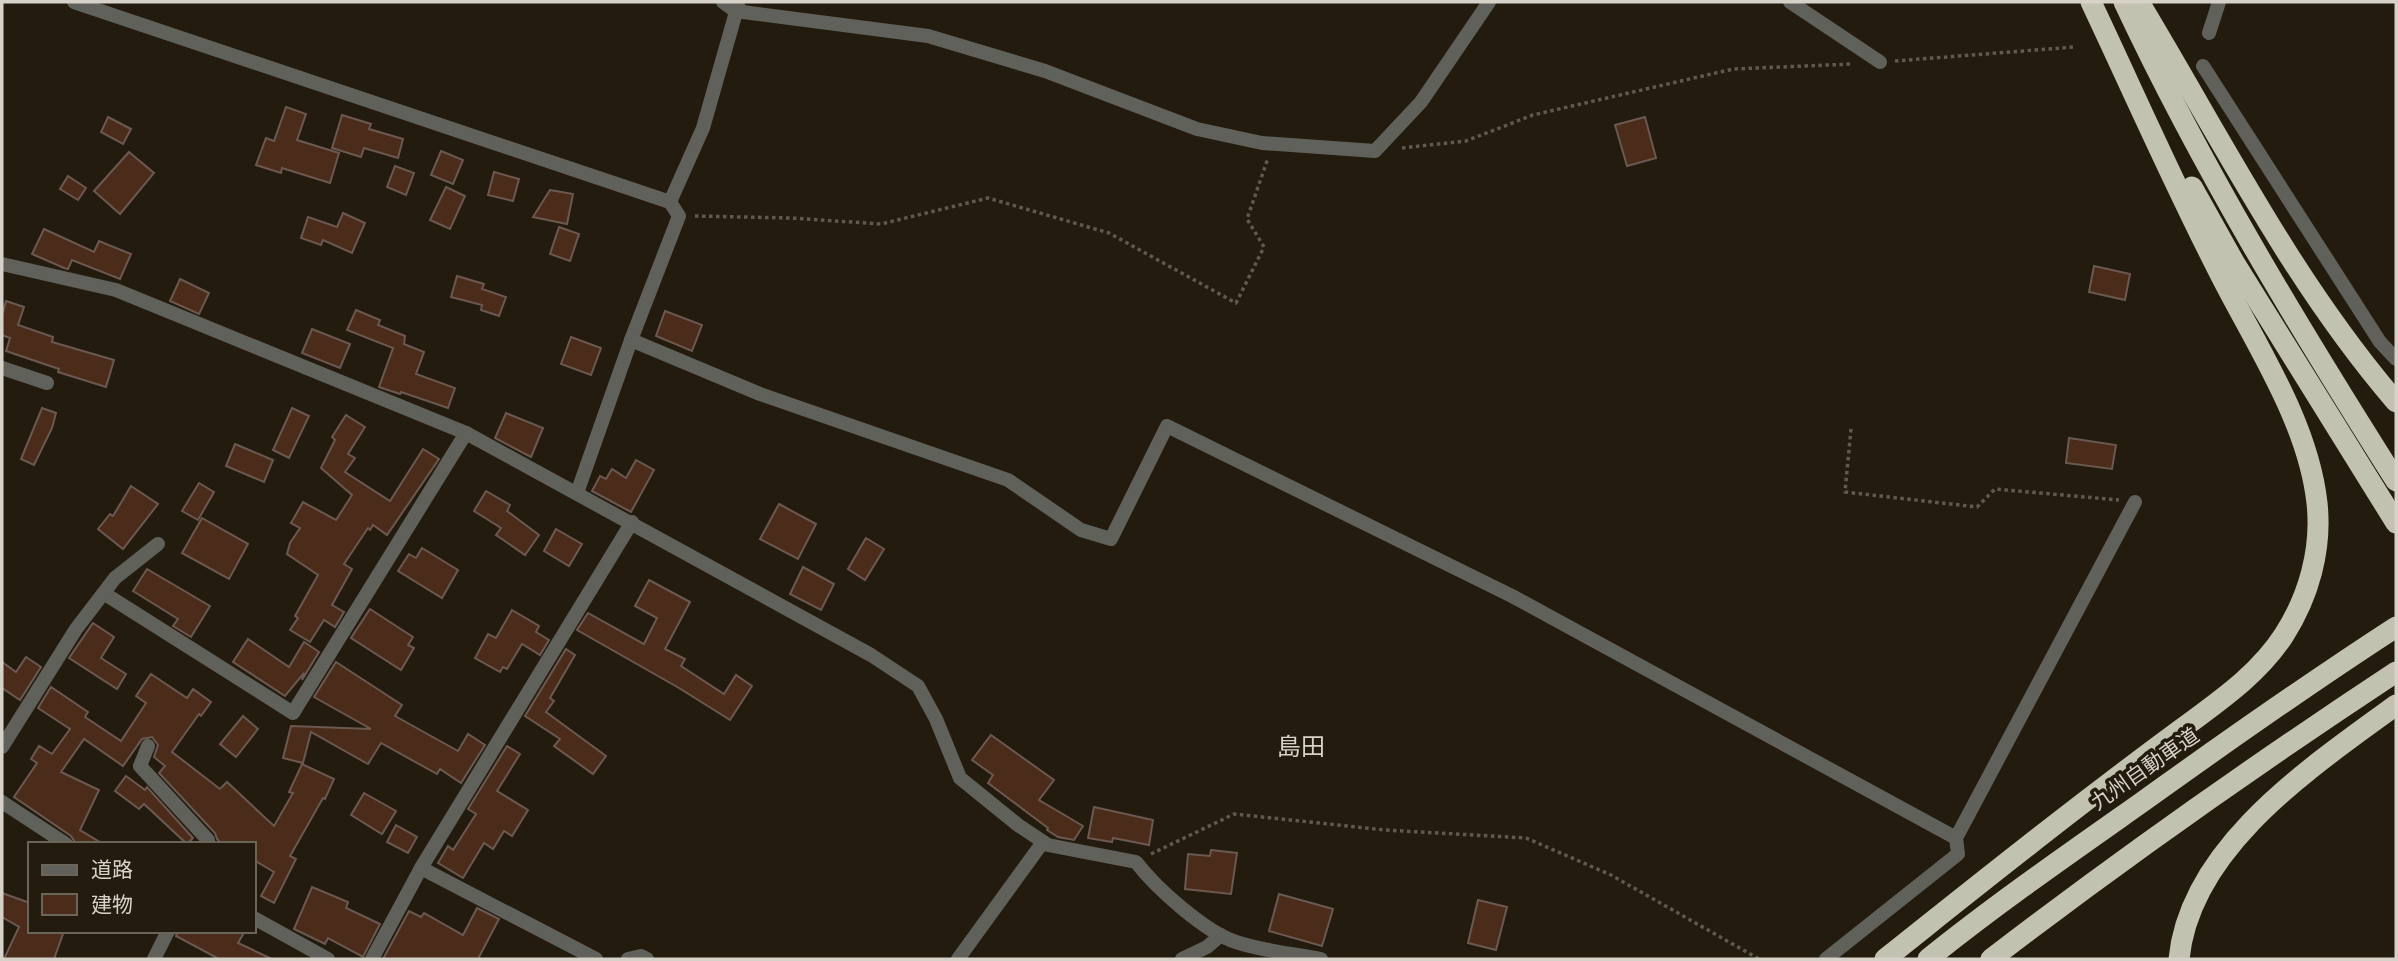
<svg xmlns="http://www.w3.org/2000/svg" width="2398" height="961" font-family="Manrope,'Noto Sans JP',sans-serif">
  <rect width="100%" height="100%" fill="#231b0e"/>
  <g fill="#4b2b19" stroke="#6b5951" stroke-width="2">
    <path d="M286,107L306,114L297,140L339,153L330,183L282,168L281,173L256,165L266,138L274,141Z"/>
    <path d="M342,115L371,124L369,129L403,139L398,158L364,148L361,157L332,148Z"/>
    <path d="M108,117L131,129L123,144L101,132Z"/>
    <path d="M1645,117L1656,158L1627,166L1615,125Z"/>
    <path d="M441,151L463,160L453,184L431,175Z"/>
    <path d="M129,152L154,173L120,214L94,191Z"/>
    <path d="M395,166L414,173L406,195L387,187Z"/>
    <path d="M494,172L519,179L513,201L488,195Z"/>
    <path d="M68,176L86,188L78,200L60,189Z"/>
    <path d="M446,187L465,196L450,229L430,220Z"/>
    <path d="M550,190L573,194L567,224L533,217Z"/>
    <path d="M343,213L365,223L352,253L323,240L321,245L301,238L308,217L337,227Z"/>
    <path d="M559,227L579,234L570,261L550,254Z"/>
    <path d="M44,229L94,252L99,241L131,254L120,279L72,260L68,269L64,268L32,254Z"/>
    <path d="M2094,266L2130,274L2125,300L2089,292Z"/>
    <path d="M457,276L484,284L482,289L506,297L499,316L481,310L482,305L451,297Z"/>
    <path d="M180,279L209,293L199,314L170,301Z"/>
    <path d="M6,301L24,307L18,325L53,337L52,342L114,360L106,387L58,372L59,369L6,351L10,338L2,335V315Z"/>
    <path d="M356,310L380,320L378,325L405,336L404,344L424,352L416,374L455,388L448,408L401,392L400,394L379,387L393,348L347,330Z"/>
    <path d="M665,311L702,325L692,351L656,336Z"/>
    <path d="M312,329L350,344L340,368L302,353Z"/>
    <path d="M571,337L601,348L591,375L561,364Z"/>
    <path d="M42,408L56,413L52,428L34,465L21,459Z"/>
    <path d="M292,408L309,416L289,458L273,450Z"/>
    <path d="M506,413L543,428L531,457L495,438Z"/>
    <path d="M346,415L365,427L348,454L355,458L345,472L390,501L423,449L439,459L387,535L373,525L370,530L368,528L344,564L352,569L332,605L344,612L335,627L324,620L310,642L290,630L298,618L295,616L318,575L287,554L290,543L300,528L291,523L303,502L336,520L352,495L321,468L335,440L332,437Z"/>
    <path d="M2069,438L2116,445L2112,469L2066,463Z"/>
    <path d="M235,444L273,460L264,482L226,466Z"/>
    <path d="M636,460L654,470L631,512L592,491L600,476L606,479L612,469L626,478Z"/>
    <path d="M199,483L214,492L198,520L182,511Z"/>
    <path d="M131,486L158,504L123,549L98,529L110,514L113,516Z"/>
    <path d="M486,491L510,505L507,511L539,535L525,555L496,535L501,528L474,511Z"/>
    <path d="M779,504L816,524L798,559L760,539Z"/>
    <path d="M202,518L248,544L229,579L182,553Z"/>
    <path d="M556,529L582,544L569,566L544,551Z"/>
    <path d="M866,538L884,549L865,580L848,569Z"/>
    <path d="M422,548L458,570L442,598L398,571L409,554L416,558Z"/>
    <path d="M803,567L834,584L821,610L790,594Z"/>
    <path d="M147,569L210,606L191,637L173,626L178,619L133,591Z"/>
    <path d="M649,580L690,602L665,649L685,659L681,666L724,694L736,675L752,686L730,720L679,688L577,630L588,613L644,644L657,618L635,606Z"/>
    <path d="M370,609L413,637L408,645L414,648L401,670L351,638Z"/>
    <path d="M512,610L539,626L536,632L549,640L540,655L522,644L507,669L503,667L500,672L475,658L488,634L496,638Z"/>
    <path d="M93,623L114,637L101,658L126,674L117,689L69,658Z"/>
    <path d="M248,639L289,667L304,642L319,652L302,680L304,673L285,696L233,662Z"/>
    <path d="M566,649L575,655L550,698L554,701L546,712L606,756L593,774L554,746L560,739L525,716Z"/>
    <path d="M26,657L41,667L20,700L2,688V662L16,672Z"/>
    <path d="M336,662L402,705L395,716L458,751L468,734L485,745L461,783L440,769L437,774L381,743L368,764L311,732L303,763L283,758L291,726L371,729L314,697Z"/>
    <path d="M151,674L187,698L193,689L211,702L201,716L199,714L172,752L220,789L227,782L274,826L293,793L289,792L302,764L334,779L325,799L323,798L290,856L296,859L274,903L261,896L274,872L254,860V844H222L217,839L215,833L159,773L165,766L154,757L158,745L152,737L142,739L123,766L84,739L61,772L99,790L80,830L103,844H76L71,836L14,797L37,763L31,759L39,746L52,754L70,729L38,708L51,687L88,712L85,717L121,741L146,703L136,696Z"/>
    <path d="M243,716L258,729L236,757L220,744Z"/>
    <path d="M991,735L1054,780L1039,800L1083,826L1074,840L1058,837L1047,830L1048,828L988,783L993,775L972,760Z"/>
    <path d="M507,746L520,754L497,791L528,810L512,836L504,831L493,849L484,843L463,878L438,863L448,846L453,850L476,814L468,809Z"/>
    <path d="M126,776L145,790L147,787L193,838L187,844L144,804L139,809L115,791Z"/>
    <path d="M364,793L396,811L382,834L351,815Z"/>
    <path d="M1094,807L1153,820L1149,845L1113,838L1112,842L1088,838Z"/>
    <path d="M396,825L417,837L408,853L387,842Z"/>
    <path d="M1211,850L1237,853L1231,894L1185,889L1188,854L1210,856Z"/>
    <path d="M312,887L348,902L346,908L380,924L363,957L328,938L325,944L294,929Z"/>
    <path d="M2,893L30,903V931H64L54,959H4L19,927L2,917Z"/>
    <path d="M1279,894L1333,909L1322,946L1269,931Z"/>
    <path d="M1478,900L1507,907L1496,950L1468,943Z"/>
    <path d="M477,908L499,919L478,959H383L409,911L421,917L424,913L463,935Z"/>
    <path d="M178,931H245L238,943L272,959H219L176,936Z"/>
  </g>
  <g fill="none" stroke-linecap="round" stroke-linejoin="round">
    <g stroke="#60594e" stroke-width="3.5" stroke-dasharray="3.5 3.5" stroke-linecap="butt">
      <path d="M1895,61L2074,47"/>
      <path d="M1402,148L1466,141L1533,115L1733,69L1852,64"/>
      <path d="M695,216L791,218L881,224L988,198L1109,233L1236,303L1264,247L1247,219L1268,158"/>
      <path d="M1851,429L1845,492L1977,507L1995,489L2119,500"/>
      <path d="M1151,854L1234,814L1385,830L1526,838L1611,875L1759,959"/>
    </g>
    <g stroke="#60615a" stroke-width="14">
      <path d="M74,2L670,202L679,216L631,340L577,493"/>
      <path d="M723,2L735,11L928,36L1045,71L1197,129L1262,143L1375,151L1421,102L1489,2"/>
      <path d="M1790,2L1880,62"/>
      <path d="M2209,33L2219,2"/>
      <path d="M2203,66L2380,342L2396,359"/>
      <path d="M670,202L703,128L738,5"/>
      <path d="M2,264L116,290L466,433L871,655L918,686L936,719L960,778L1018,825L1048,845L1136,862C1156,888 1205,932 1236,942C1262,951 1295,954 1321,959"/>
      <path d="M631,340L760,394L1008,480L1081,530L1111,539L1167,426L1512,596L1956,838"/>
      <path d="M2,368L47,383"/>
      <path d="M105,594L293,713L466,433"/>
      <path d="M148,746L140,766L208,840V844"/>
      <path d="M2,747L76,629L115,578L158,544"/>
      <path d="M2,802L66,844"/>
      <path d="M421,868L596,959"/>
      <path d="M254,918L328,959"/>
      <path d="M154,959L168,931"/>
      <path d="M372,959L421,868L632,522"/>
      <path d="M628,959L641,956L647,959"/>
      <path d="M958,959L1043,842"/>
      <path d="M1182,959L1207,947L1221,935"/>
      <path d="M1826,959L1958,854L1956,838L2135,502"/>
    </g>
    <g stroke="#c1c3b0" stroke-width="21">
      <path d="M2124,2C2202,168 2298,326 2396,481"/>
      <path d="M2139,2C2221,138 2292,281 2396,402"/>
      <path d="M2192,187L2234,262L2396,523"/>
      <path d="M1885,959C1958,901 2030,843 2104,787C2133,765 2162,743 2191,722C2225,697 2261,671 2284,635C2309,596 2322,549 2317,503C2308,421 2254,342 2218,270C2173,182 2133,91 2091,2"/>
      <path d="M1928,959C1995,905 2067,855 2138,805C2223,744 2308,684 2396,627"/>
      <path d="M1991,959C2123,858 2258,763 2396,672"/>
      <path d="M2179,959C2190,846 2313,766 2396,705"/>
    </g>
  </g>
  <g text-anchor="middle" stroke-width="7" stroke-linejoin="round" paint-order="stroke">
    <g font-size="21" fill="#d7d2c9" stroke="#231b0e">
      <text transform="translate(2145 769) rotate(-35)" y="7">九州自動車道</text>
    </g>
    <g font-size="24" fill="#d7d2c9" stroke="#231b0e">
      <text x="1301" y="755">島田</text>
    </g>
  </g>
  <rect width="2398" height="961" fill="none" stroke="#d7d2c9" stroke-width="7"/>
  <rect x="28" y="842" width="228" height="91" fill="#231b0e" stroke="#6b6459" stroke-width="2"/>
  <rect x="42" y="865" width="35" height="10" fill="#60615a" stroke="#6b6459" stroke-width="2"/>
  <text x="91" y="877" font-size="21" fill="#d7d2c9">道路</text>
  <rect x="42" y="894" width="35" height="21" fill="#4b2b19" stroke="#6b6459" stroke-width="2"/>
  <text x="91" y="912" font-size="21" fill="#d7d2c9">建物</text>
</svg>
